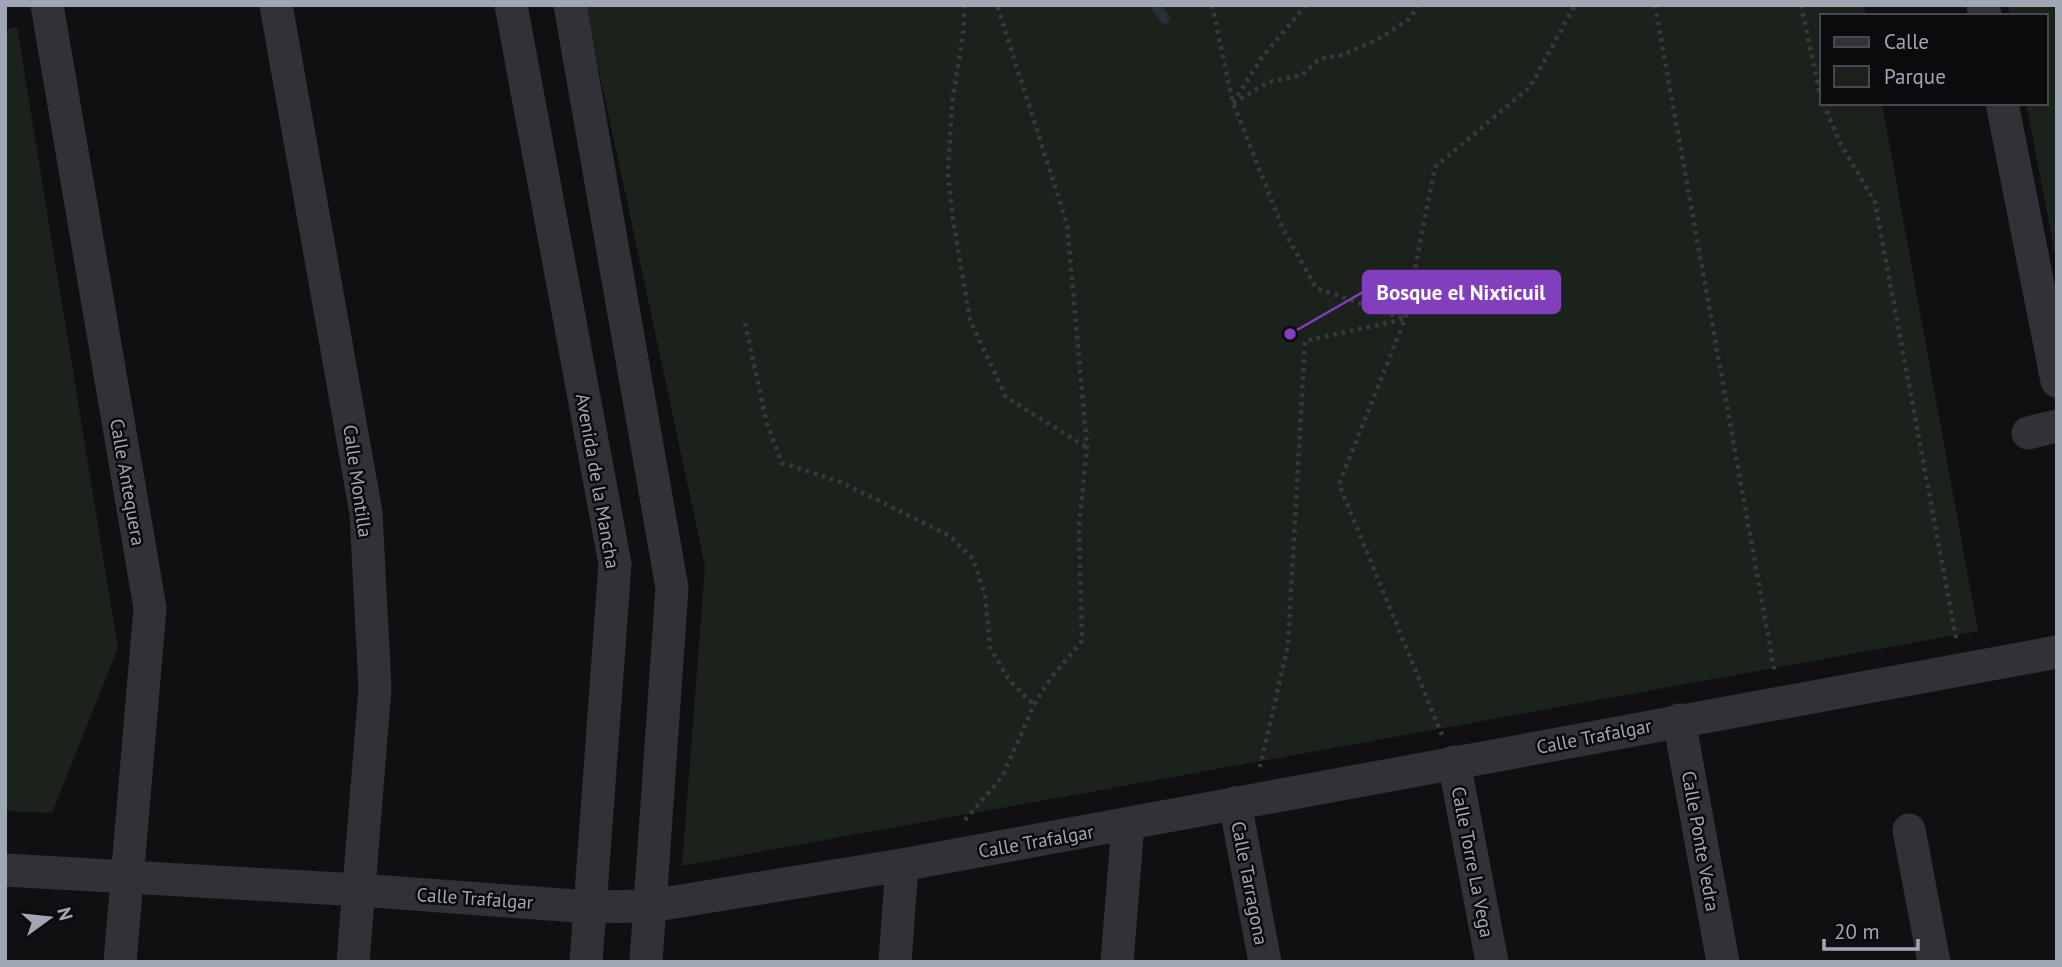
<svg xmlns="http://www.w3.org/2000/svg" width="2062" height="967" font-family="'PT Sans',sans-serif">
  <rect width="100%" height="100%" fill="#101012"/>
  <g fill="#1a221b">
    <path d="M585,5H1864L1866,16H1822V103H1882L1978,631L682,866L705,566Z"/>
    <path d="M2008,5H2057V264L2026,103H2046V16H2010Z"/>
    <path d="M17,27L118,648L52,813L5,811V30Z"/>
  </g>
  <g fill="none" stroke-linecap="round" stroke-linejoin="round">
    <path stroke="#262f36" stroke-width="10" d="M1155,5L1165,19"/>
    <g stroke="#37393e" stroke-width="4.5" stroke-dasharray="3.5 5" stroke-linecap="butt">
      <path d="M965,5L963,35L952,103L948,174L953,220L970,320L1006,397L1086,447"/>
      <path d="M1212,5L1233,103L1283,229L1316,288L1405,319L1305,341L1288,645L1260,767"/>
      <path d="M1655,5L1775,674"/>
      <path d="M1801,5L1822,103"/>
      <path d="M1233,103L1269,82L1302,75L1319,59L1343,55L1380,38L1409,19L1419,5"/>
      <path d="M1233,103L1262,57L1306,5"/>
      <path d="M1823,103L1840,143L1875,202L1956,638"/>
      <path d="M745,323L767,424L782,463L841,482L950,536L973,559L985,595L990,647L1009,680L1034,705"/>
      <path d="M1442,735L1339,484L1405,319L1435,167L1530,87L1575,5"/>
      <path d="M965,820L1002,777L1034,705L1050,679L1082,641L1079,526L1087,447L1067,224L997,5"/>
    </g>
    <g stroke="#313237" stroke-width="33">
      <path d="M47,5L150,608L120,962"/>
      <path d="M276,5L366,513L375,688L353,962"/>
      <path d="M511,5L615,564L586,962"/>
      <path d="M570,5L672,588L646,962"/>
      <path d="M1983,5L1985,16"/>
      <path d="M2002,103L2057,381"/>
      <path d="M2028,433L2057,426"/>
      <path d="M1679,720L1723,962"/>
      <path d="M1454,762L1492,962"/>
      <path d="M1235,803L1265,962"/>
      <path d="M1909,830L1934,962"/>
      <path d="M5,870L359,890L590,907L650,906L902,865L2057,652"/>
      <path d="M895,962L902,865"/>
      <path d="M1117,962L1128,824"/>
    </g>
  </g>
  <g text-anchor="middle" stroke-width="5" stroke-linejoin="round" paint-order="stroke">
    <g font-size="19" fill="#a0a7b4" stroke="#0b0b0d">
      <text transform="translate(358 481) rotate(82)" y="7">Calle Montilla</text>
      <text transform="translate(598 481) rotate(80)" y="7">Avenida de la Mancha</text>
      <text transform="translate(128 482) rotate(80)" y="7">Calle Antequera</text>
      <text transform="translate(1594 736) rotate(-11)" y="7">Calle Trafalgar</text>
      <text transform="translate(1036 841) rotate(-10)" y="7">Calle Trafalgar</text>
      <text transform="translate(1701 841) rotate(80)" y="7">Calle Ponte Vedra</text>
      <text transform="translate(1473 862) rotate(79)" y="7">Calle Torre La Vega</text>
      <text transform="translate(1250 883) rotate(79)" y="7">Calle Tarragona</text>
      <text transform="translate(475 898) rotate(4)" y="7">Calle Trafalgar</text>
    </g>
  </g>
  <path fill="none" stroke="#813ebd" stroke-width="2.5" d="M1290 334L1363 292"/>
  <circle fill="#813ebd" stroke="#0b0b0d" stroke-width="2.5" cx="1290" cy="334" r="7"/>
  <rect fill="#813ebd" stroke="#813ebd" stroke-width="2.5" x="1363" y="271" width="197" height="42" rx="7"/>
  <g font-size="21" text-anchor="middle" font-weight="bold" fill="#fff">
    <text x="1461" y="300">Bosque el Nixticuil</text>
  </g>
  <rect width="2062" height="967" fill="none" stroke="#a0a7b4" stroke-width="14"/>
  <rect x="1820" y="14" width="228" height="91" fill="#0b0b0d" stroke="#474950" stroke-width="2"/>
  <rect x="1834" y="37" width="35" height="10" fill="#313237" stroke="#474950" stroke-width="2"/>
  <text x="1884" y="49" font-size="21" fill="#a0a7b4">Calle</text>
  <rect x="1834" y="66" width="35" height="21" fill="#1a221b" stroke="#474950" stroke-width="2"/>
  <text x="1884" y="84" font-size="21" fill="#a0a7b4">Parque</text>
  <g transform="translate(49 918) rotate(75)" stroke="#0b0b0d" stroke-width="5" paint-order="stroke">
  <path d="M0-5L12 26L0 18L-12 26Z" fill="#a0a7b4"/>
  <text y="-10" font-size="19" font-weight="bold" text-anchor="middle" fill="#a0a7b4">N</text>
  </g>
  <path d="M1824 939v10h94v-10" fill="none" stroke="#a0a7b4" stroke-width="3.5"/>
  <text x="1834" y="939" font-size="21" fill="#a0a7b4" stroke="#0b0b0d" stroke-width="5" paint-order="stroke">20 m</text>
</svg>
